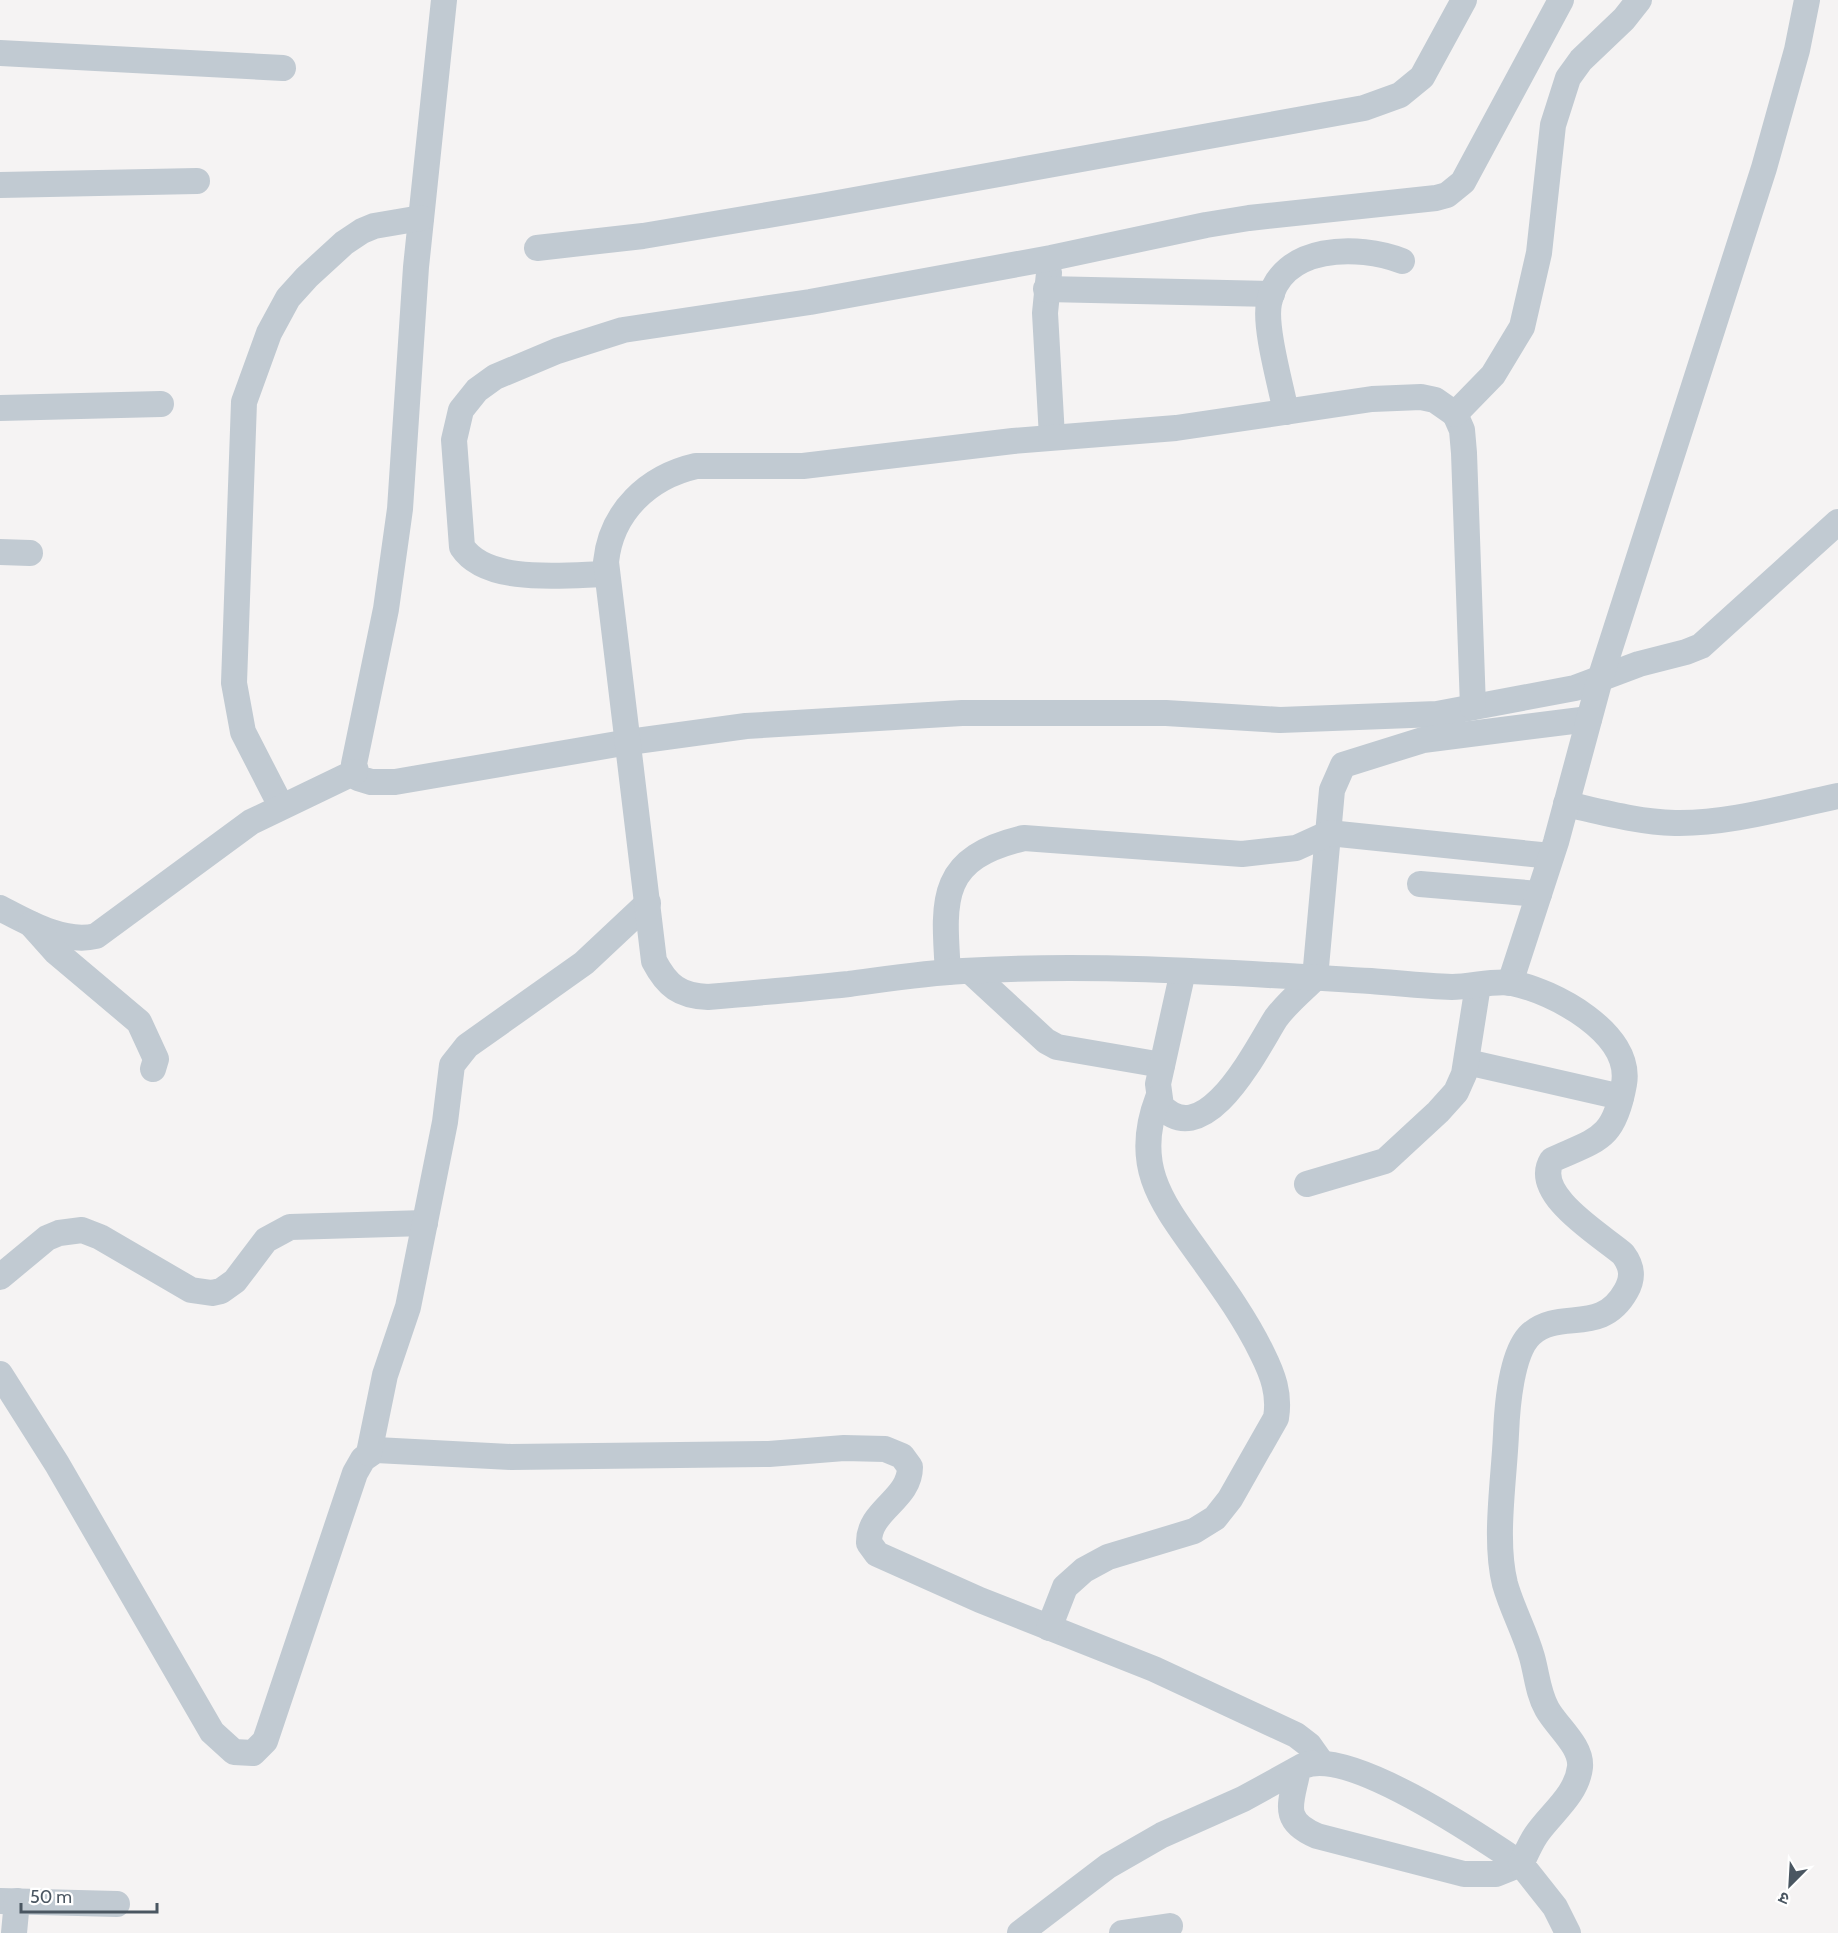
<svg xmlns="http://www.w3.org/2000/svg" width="1838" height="1933" font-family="Cabin,'Noto Sans Devanagari',sans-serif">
  <rect width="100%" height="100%" fill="#f5f3f3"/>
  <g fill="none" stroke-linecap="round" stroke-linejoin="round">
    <g stroke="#c1cad2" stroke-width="26">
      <path d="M444,0L416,267L400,509L386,609L354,764L358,778L371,782H395L629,742L746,726L962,713H1166L1280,720L1437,714L1575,688L1639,664L1686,652L1701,646L1838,522"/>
      <path d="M0,53L283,68"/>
      <path d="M0,185L197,181"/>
      <path d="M537,248L643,236L821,206L1364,108L1400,95L1422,77L1464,0"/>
      <path d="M1049,273L1045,313L1052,437"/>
      <path d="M1046,289L1272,294"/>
      <path d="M0,408L161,404"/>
      <path d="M1286,412C1281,386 1264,327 1269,303C1280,244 1359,244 1402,261"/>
      <path d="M1455,414L1462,430L1464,453L1473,707"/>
      <path d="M0,552L30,553"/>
      <path d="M606,574C565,575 487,585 462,547L454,440L461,410L477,390L495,377L557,351L623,330L810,302L1051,258L1206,225L1249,218L1436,198L1447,195L1463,182L1561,0"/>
      <path d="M1566,804C1602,812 1638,822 1675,823C1729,824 1785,807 1838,796"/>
      <path d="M281,806L243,732L234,683L244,402L269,333L288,298L307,277L344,243L362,231L374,226L421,218"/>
      <path d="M1420,884L1539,894"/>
      <path d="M0,908C27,922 64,944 96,936L251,822L355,772"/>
      <path d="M31,924L56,952L139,1022L156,1059L153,1069"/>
      <path d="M970,971L1046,1041L1057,1047L1162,1065"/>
      <path d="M1183,971L1158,1084L1161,1106C1206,1154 1258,1046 1276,1018C1287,1003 1302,991 1315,978L1332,790L1343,765L1423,740L1589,719"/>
      <path d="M948,972C943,898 939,858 1024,838L1242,854L1296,848L1329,833L1551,856"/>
      <path d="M1510,983L1556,842L1600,679L1764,168L1797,50L1807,0"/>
      <path d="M1467,1062L1621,1097"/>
      <path d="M1307,1184L1385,1161L1438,1112L1456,1092L1464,1074L1478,985"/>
      <path d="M0,1277L47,1238L59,1233L82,1230L100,1237L191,1290L212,1293L221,1291L235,1281L266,1240L290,1227L425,1223"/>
      <path d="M0,1374L57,1464L212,1732L234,1752L253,1753L265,1741L355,1473L363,1459L376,1450L511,1457L769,1454L844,1448L885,1449L902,1456L910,1467C910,1500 868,1510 869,1543L877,1554L980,1600L1154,1669L1296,1735L1309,1745L1321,1762"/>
      <path d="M369,1453L385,1375L408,1307L445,1122L452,1065L467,1046L584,963L648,903"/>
      <path d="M1049,1628L1065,1587L1084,1570L1108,1557L1194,1531L1215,1518L1230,1499L1276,1418C1280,1394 1273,1375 1262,1353C1246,1320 1224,1289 1203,1260C1164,1205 1131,1168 1158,1098"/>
      <path d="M0,1901L117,1904"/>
      <path d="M14,1933L17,1901"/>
      <path d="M1020,1933L1108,1866L1162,1835L1243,1799L1303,1766C1349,1747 1481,1837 1521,1864L1496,1874H1464L1317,1836C1279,1820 1292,1802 1298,1769"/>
      <path d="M1122,1933L1170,1926"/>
      <path d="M1568,1933L1555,1907L1521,1864C1526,1854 1530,1844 1536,1835C1550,1814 1577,1795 1580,1767C1582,1746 1557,1727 1547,1709C1538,1693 1537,1675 1532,1657C1525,1632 1512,1609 1505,1584C1494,1540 1504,1481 1506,1434C1507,1409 1511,1352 1531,1334C1561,1308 1601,1336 1626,1291C1634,1277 1632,1266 1623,1254C1601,1235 1531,1194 1552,1160C1598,1139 1614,1140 1624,1084C1633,1033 1553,991 1512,983C1494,980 1471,987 1452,987C1425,986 1398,983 1371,981C1235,973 1098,963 963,971C925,973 887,979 849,984C802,989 755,993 708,997C680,996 667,986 654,961L606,562C611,512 648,477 696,466H803L1013,441L1176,428L1372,399L1421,397L1435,400L1455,414L1493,375L1522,327L1539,253L1553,125L1568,78L1581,60L1624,19L1639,0"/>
    </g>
  </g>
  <g transform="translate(1790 1885) rotate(204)" stroke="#ffffff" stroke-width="4.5" paint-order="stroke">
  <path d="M0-4.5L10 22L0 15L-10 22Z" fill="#4a5661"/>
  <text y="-9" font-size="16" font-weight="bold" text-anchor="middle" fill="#4a5661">उ</text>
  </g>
  <path d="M21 1903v9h136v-9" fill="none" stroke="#4a5661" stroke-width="3"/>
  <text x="30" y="1903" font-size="18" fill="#4a5661" stroke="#ffffff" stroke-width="4.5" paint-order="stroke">50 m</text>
</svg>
